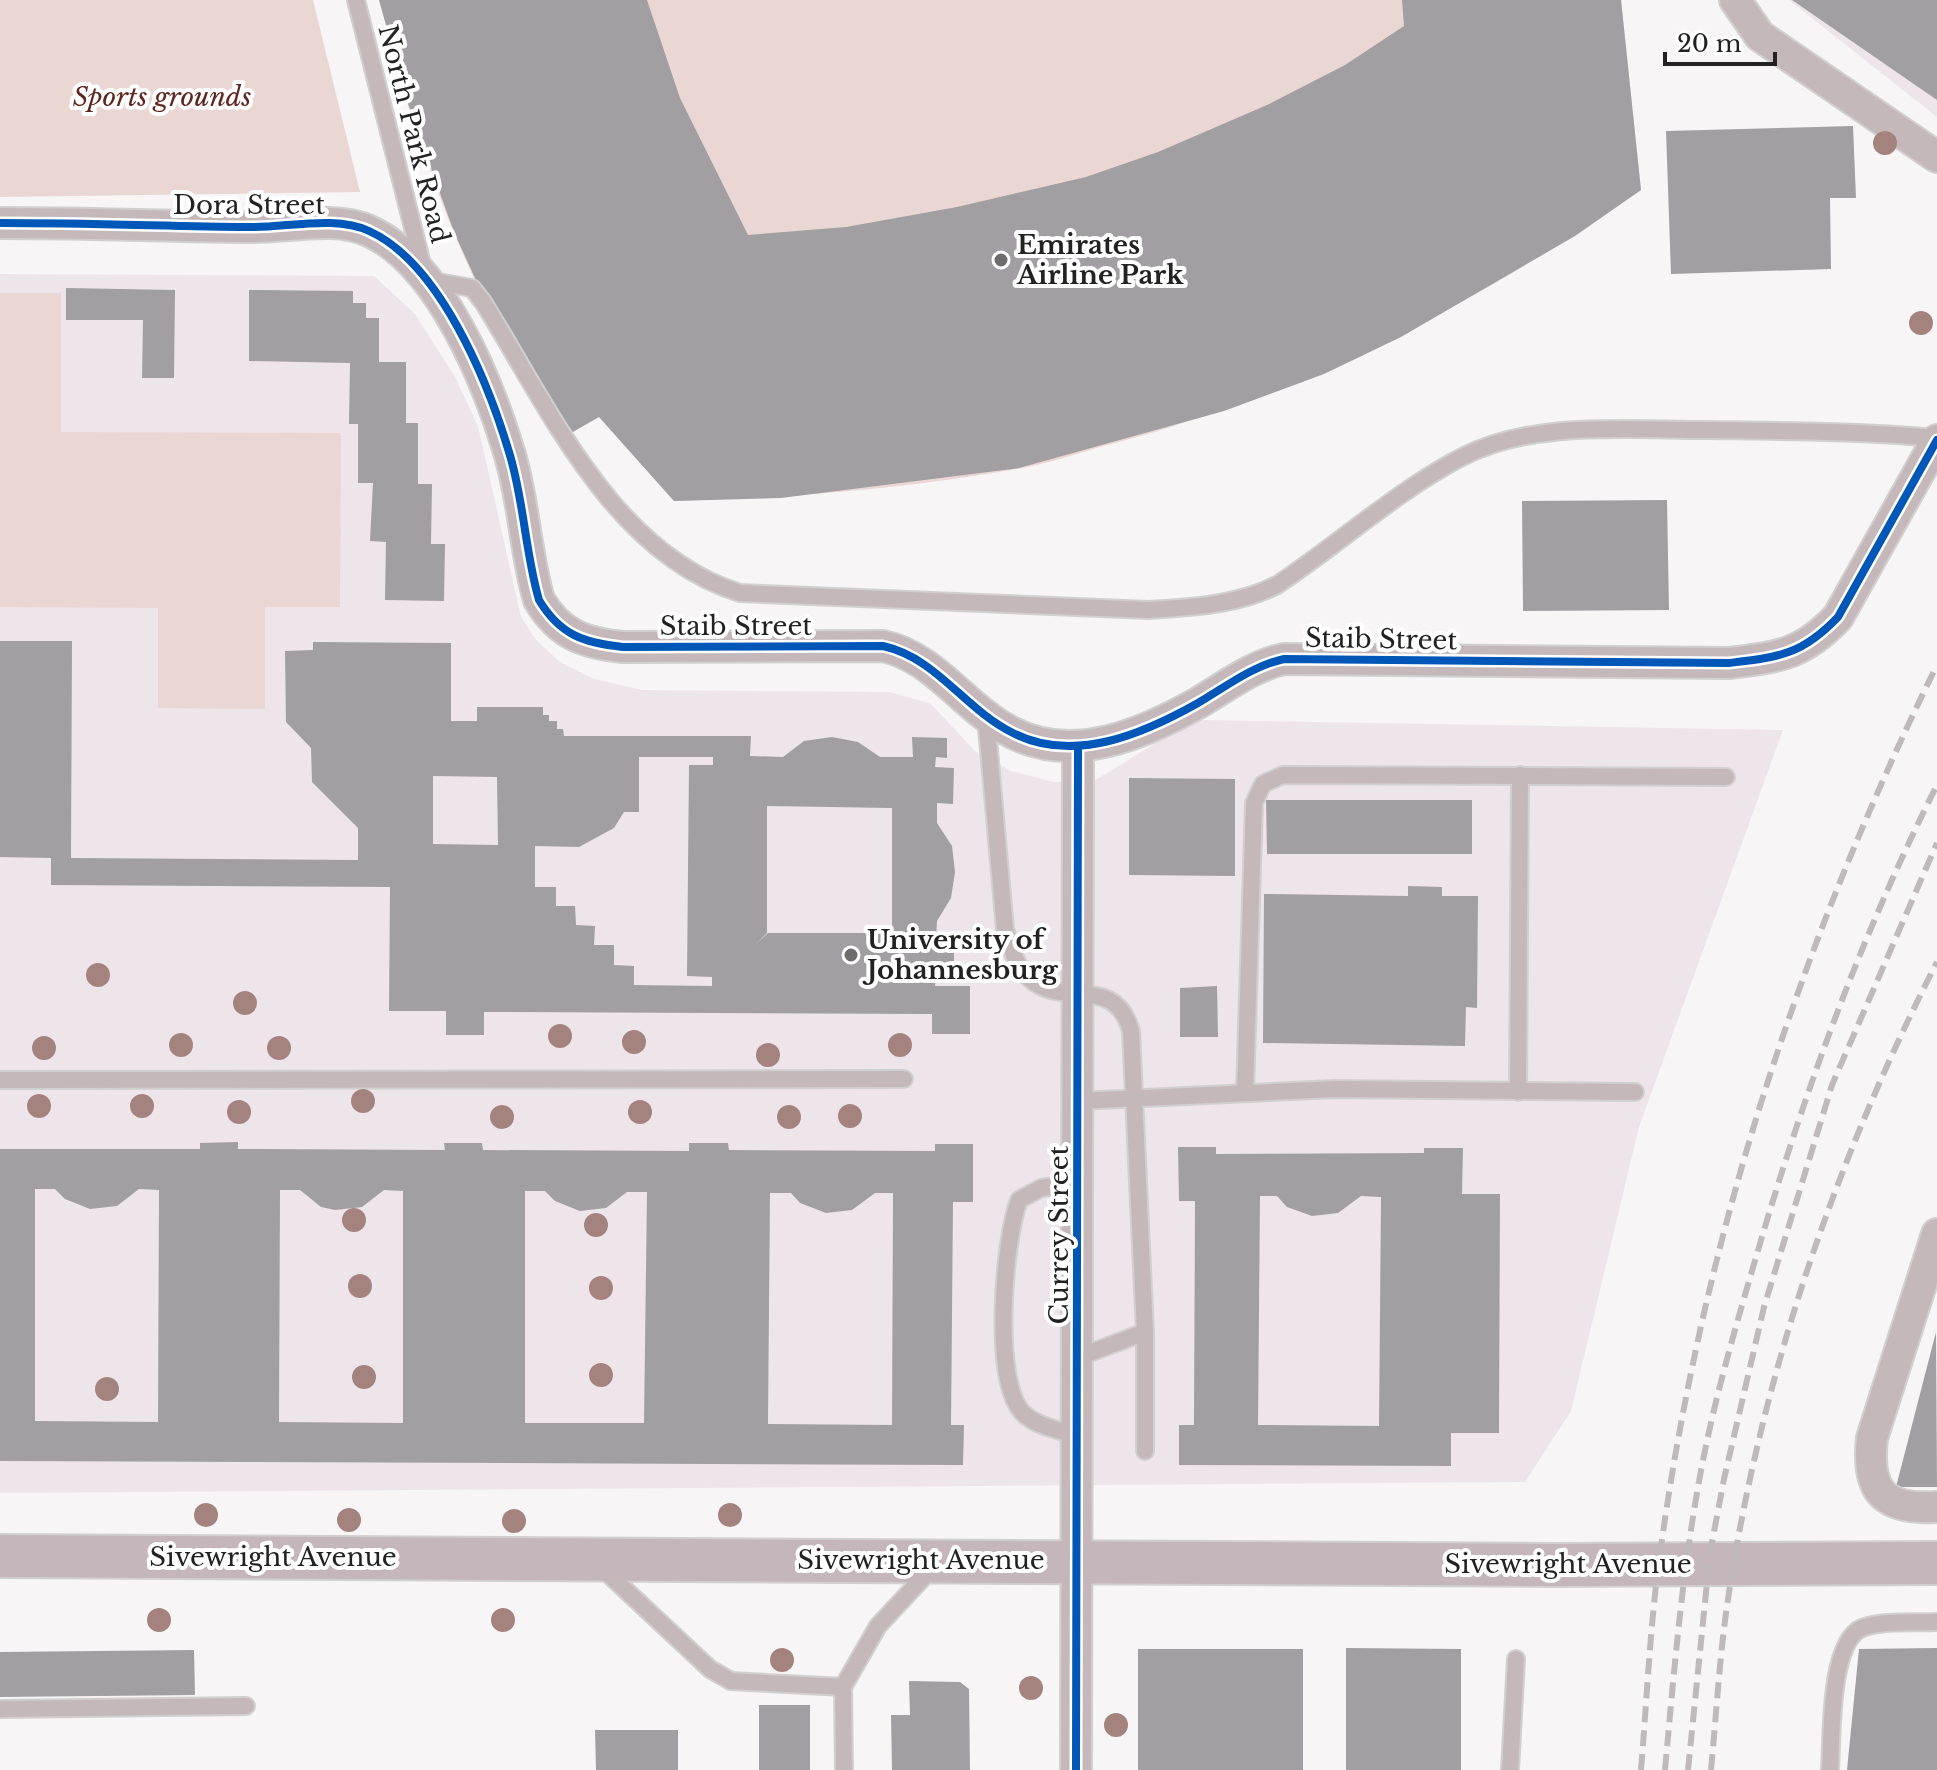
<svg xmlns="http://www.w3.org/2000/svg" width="1937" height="1770" font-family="'Libre Baskerville',serif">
  <rect width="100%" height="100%" fill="#f8f5f7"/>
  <g fill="#ede5ea">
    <path d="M1789,0H1937V117Z"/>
    <path d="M0,274L374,276L415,314L455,377L478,426L521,617L536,640L560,662L594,679L642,690L890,692L931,704L975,751L1011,771L1054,782L1094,781L1167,736L1203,720L1783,730L1639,1127L1571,1411L1525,1482L0,1493Z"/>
  </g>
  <g fill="#ead7d4">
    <path d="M0,0H313L360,192L0,197Z"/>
    <path d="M379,0H1621L1641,190C1476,305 1300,395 1104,446C1076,454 1046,464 1017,469C903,489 789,498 674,501L599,417L557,441C520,373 484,305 454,233C423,158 401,78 379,0Z"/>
    <path d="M0,293H61V432L341,433L340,607H265V709L158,708V608L0,607Z"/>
  </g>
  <g fill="#a19fa1" fill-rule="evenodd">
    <path d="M379,0H647L680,98L748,235L846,227L957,207L1086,177L1158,152L1267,105L1345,65L1404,26L1402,0H1621L1641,190L1575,236L1401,337L1324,374L1224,411L1019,468L781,498L674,501L599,417L557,441L507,348L454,232L408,104Z"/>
    <path d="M1792,0H1937V100Z"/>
    <path d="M1853,126L1856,198H1830L1831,269L1671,274L1666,131Z"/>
    <path d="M66,288L175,290L174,378H142L143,320H66Z"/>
    <path d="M249,290L353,291V303H366V318H379V362H406V423H418V484H432L431,544H445L444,601L385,600L386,542L370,541L373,483H358V424H349L350,363L249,361Z"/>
    <path d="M1667,500L1669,610L1523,611L1522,501Z"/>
    <path d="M0,641H72L71,858L358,860V828L312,782L311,748L286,722L285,651L313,650V642L451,643V721H477V707H543V715H549V721H557V729H563L564,736H751L750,756L783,757L804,741L832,737L858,742L880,757H913L912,737L947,738V758L936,757L935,767L954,768L953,804L937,803V823L952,846L955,872L951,898L937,921L936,940H954V977H936L935,986H970V1034H932V1014L484,1012V1035H446V1011H389L390,887L51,885V858L0,857ZM639,757H713V765H689L687,976L712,977V986L634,985V966L614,965V945H594L595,926L576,925L575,906H556V887H535V846L579,847L614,828L624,812H639ZM433,776L497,777L498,845L433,844ZM767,806L892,808V933H768L757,943L767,933Z"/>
    <path d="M1129,778L1235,779V876L1129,875Z"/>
    <path d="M1266,800H1472V854H1267Z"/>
    <path d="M1408,886L1442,887V896H1478L1477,1008L1466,1007L1465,1046L1263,1043L1264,894L1408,896Z"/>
    <path d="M1217,986L1218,1037H1180V988Z"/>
    <path d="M238,1142V1149L445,1150L444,1143H482L483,1150L689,1151V1143H728L729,1150L935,1151V1144H973V1202H953L951,1425H964L963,1465L0,1461V1149H200V1143ZM35,1189H55L65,1199L90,1209L117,1206L139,1189L159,1190L158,1422L35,1421ZM280,1190H300L321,1207L335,1210L362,1207L384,1190L403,1191V1423L279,1422ZM525,1191H545L555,1201L580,1211L606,1208L627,1192H647L644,1423H525ZM770,1193H791L800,1203L826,1213L852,1210L875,1193H893L892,1425L768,1424Z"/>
    <path d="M1178,1147H1216V1154L1424,1153V1148H1463L1462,1194H1500L1499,1433H1451V1466L1179,1465V1425H1194L1195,1201H1179ZM1260,1196H1277L1287,1207L1312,1216L1338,1213L1361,1196L1381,1197L1379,1426L1258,1425Z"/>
    <path d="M1936,1332L1937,1487H1896Z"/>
    <path d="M1346,1648L1461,1649V1770H1346Z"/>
    <path d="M1937,1648V1770H1847L1859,1649Z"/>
    <rect x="1138" y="1649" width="165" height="121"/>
    <path d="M194,1650L195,1695L0,1697V1652Z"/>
    <path d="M909,1681L960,1682L969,1689L970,1770H892L891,1715H910Z"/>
    <rect x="759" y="1705" width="51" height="65"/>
    <path d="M595,1730H678V1770H596Z"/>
  </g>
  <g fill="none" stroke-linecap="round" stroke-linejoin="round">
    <defs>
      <g id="service">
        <path d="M356,0L426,280L472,288L483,302C549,408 613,554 740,593L1149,610C1193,607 1238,605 1277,585C1339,544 1395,492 1462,457C1534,420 1628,430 1707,430C1784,431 1860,431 1937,438"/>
        <path d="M986,717L1005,929C1011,946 1015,966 1029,978C1063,1010 1114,972 1131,1031L1145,1332L1079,1357"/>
        <path d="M0,1080L904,1079"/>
        <path d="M1245,1092L1254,803L1263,784L1283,775L1726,777"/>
        <path d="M1518,1092L1520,775"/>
        <path d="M1078,1101L1335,1089L1635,1092"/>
        <path d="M1079,1183L1041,1188L1019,1200C1004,1240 992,1379 1022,1412C1036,1427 1060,1430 1079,1436"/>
        <path d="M1145,1332V1451"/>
        <path d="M602,1568L710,1669L731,1681L843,1687"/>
        <path d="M0,1709L246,1706"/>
        <path d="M844,1770L843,1687L878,1626L933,1567"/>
        <path d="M1510,1770L1516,1659"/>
        <path d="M1830,1770C1832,1738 1829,1642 1862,1628C1883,1620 1915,1623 1937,1622"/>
      </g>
      <g id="minor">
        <path d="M1735,0L1760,36L1937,157"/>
        <path d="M0,223C83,223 166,226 249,227C286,228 335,215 369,231C440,263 488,382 509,452C524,500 525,552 539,600C560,635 584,643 623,647L883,646C937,658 964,709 1013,733C1074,764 1143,734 1198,703C1227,686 1252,666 1284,659L1729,663C1779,657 1802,655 1838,617L1937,440"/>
        <path d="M1937,1234L1872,1438C1866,1492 1884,1510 1937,1507"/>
        <path d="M1076,1770L1078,747"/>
      </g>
      <path id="secondary" d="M0,1556L1555,1565L1937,1563"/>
    </defs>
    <use href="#service" stroke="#d1d0d1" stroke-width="20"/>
    <use href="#minor" stroke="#d1d0d1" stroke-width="34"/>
    <use href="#secondary" stroke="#d1d0d1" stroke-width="46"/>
    <use href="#service" stroke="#c5b8bb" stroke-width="16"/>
    <use href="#minor" stroke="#c5b8bb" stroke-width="30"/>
    <use href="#secondary" stroke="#c4b6ba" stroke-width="42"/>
    <g stroke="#bfb9bb" stroke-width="6" stroke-dasharray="16 8" stroke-linecap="butt">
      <path d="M1641,1770C1647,1698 1650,1625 1660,1554C1702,1244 1799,945 1937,665"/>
      <path d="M1665,1770C1674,1672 1682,1573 1700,1476C1714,1399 1737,1322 1759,1247C1806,1087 1862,934 1937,785"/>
      <path d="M1688,1770L1710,1553L1724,1479L1764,1307L1832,1085L1937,843"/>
      <path d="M1711,1770C1716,1718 1719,1665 1726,1613C1758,1386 1833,1165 1937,962"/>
    </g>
    <defs>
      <g id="cycleway">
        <path d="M0,223C83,223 166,226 249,227C286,228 335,215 369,231C440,263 488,382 509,452C524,500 525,552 539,600C560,635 584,643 623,647L883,646C937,658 964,709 1013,733C1074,764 1143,734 1198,703C1227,686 1252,666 1284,659L1729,663C1779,657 1802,655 1838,617L1937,440"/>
        <path d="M1076,1770L1078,747"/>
      </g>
    </defs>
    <use href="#cycleway" stroke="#fff" stroke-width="13"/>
    <use href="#cycleway" stroke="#0057b8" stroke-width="8"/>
  </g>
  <g fill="#a4837f">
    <circle cx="1885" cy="143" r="12"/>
    <circle cx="1921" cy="323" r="12"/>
    <circle cx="98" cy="975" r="12"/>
    <circle cx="245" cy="1003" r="12"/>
    <circle cx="560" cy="1036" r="12"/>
    <circle cx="634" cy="1042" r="12"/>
    <circle cx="181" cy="1045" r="12"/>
    <circle cx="900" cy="1045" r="12"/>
    <circle cx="44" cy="1048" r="12"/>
    <circle cx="279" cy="1048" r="12"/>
    <circle cx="768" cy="1055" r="12"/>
    <circle cx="363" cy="1101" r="12"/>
    <circle cx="39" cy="1106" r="12"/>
    <circle cx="142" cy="1106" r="12"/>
    <circle cx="239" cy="1112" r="12"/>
    <circle cx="640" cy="1112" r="12"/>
    <circle cx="850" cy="1116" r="12"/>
    <circle cx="502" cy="1117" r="12"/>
    <circle cx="789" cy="1117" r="12"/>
    <circle cx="354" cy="1220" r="12"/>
    <circle cx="596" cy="1225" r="12"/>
    <circle cx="360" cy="1286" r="12"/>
    <circle cx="601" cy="1288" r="12"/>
    <circle cx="601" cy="1375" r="12"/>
    <circle cx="364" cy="1377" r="12"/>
    <circle cx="107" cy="1389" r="12"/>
    <circle cx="206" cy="1515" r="12"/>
    <circle cx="730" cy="1515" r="12"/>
    <circle cx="349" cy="1520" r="12"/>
    <circle cx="514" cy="1521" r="12"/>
    <circle cx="159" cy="1620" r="12"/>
    <circle cx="503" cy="1620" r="12"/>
    <circle cx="782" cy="1660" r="12"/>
    <circle cx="1031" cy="1688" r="12"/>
    <circle cx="1116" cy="1725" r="12"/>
  </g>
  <g fill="#6e6c6d" stroke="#fff" stroke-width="3">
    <circle cx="1001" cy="260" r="8"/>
    <circle cx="851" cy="955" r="8"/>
  </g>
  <g text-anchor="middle" stroke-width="8" stroke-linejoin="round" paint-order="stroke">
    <g font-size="26" font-style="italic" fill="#5f261d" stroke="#fff">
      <text x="162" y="106">Sports grounds</text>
    </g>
    <g font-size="26" fill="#232223" stroke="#fff">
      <text transform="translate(414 134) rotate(76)" y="9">North Park Road</text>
      <text x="249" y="214">Dora Street</text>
      <text x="736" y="635">Staib Street</text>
      <text transform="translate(1381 639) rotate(1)" y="9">Staib Street</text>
      <text transform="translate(1059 1235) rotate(-90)" y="9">Currey Street</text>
      <text x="273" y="1566">Sivewright Avenue</text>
      <text x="921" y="1569">Sivewright Avenue</text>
      <text x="1568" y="1573">Sivewright Avenue</text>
    </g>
    <g font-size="26" font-weight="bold" fill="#232223" stroke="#fff" text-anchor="start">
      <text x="1017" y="254">Emirates<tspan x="1017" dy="30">Airline Park</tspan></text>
      <text x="867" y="949">University of<tspan x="867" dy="30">Johannesburg</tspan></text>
    </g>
  </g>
  <path d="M1665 52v12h110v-12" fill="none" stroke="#232223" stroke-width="4"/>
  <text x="1677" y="52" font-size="24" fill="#232223" stroke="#ffffff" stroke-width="6" paint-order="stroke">20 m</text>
</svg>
